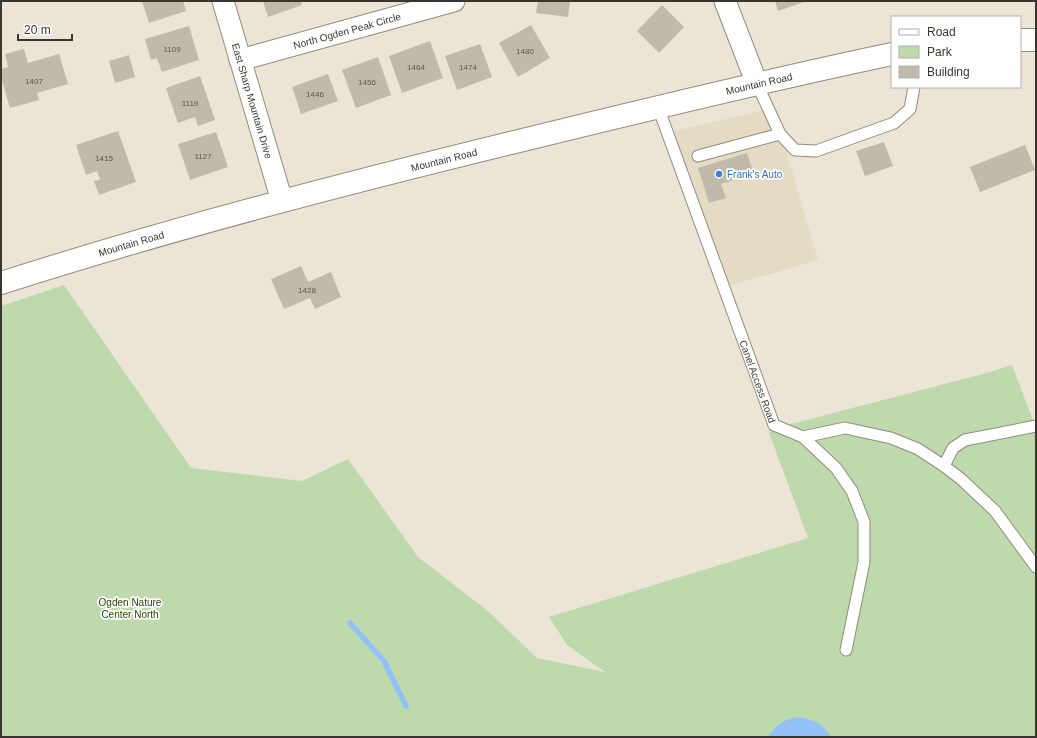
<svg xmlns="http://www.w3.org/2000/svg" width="1037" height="738" font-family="Helvetica,sans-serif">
  <rect width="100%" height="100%" fill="#ece4d4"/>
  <path fill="#e5dac3" d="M774,108L818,260L728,286L677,146L674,131Z"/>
  <path fill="#bedaac" d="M64,285L191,468L302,481L348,459L418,557L488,611L537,658L605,672L567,645L549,617L808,538L768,430L983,374L1012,365L1036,428V737H1V306Z"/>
  <path fill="#91c1f6" d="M797,717C812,719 823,723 831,737H768C775,725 783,720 797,717Z"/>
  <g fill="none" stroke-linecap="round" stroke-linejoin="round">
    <path stroke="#91c1f6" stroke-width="5.5" d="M350,623L384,661L406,706"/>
  </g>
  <g fill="#c1baab">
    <path d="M142,1H183L186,11L149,23Z"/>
    <path d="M263,1H301L302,5L268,17Z"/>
    <path d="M538,1H570L568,17L536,13Z"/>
    <path d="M775,1H807L778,11Z"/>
    <path d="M662,5L684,27L659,53L637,31Z"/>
    <path d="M531,25L550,58L518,77L499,43Z"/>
    <path d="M189,26L199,60L162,72L157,58L151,60L145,39Z"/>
    <path d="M430,41L443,78L402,93L389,56Z"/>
    <path d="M480,44L492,77L457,90L445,56Z"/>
    <path d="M24,49L28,63L59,54L68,84L37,93L39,100L10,108L1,77V69L8,67L5,54Z"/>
    <path d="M129,55L135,77L115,83L109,61Z"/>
    <path d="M378,57L391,95L356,108L342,70Z"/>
    <path d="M328,74L338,101L301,114L292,87Z"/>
    <path d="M200,76L215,120L198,126L195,117L178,123L166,88Z"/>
    <path d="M118,131L136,182L99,195L94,181L100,180L97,171L86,175L76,145Z"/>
    <path d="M216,132L228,167L190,180L178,144Z"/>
    <path d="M884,142L893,166L865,176L856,151Z"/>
    <path d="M1025,145L1035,170L980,192L970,167Z"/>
    <path d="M747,153L754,174L721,184L726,198L709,203L698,168Z"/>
    <path d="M301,266L308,282L331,272L341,297L315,309L310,298L284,309L271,279Z"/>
  </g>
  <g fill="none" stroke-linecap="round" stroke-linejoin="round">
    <defs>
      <g id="service">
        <path d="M757,84L780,134L795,150L816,151L894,123L910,109L914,87"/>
        <path id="s1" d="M658,107L774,425L803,437L845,428L891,438L918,449L944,466L961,479L995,511L1036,567"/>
        <path d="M698,156L780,134"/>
        <path d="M803,437L836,468L852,491L864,522V562L846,650"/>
        <path d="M944,466L953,448L965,440L1036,426"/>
      </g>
      <g id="minor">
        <path id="s2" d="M223,1L282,201"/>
        <path d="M725,1L757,84"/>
        <path id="s3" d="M240,60L454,1"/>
      </g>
      <g id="tertiary">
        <path d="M1020,40H1036"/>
        <path id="s4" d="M1,283C173,228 347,183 523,140C645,110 768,80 892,54"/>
      </g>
    </defs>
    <use href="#service" stroke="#928b7c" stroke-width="13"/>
    <use href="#minor" stroke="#928b7c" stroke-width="23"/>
    <use href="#tertiary" stroke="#928b7c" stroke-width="24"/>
    <use href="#service" stroke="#fff" stroke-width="11"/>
    <use href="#minor" stroke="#fff" stroke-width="21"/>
    <use href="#tertiary" stroke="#fff" stroke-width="22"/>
  </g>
  <circle fill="#3f7fe0" stroke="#fff" stroke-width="1.5" cx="719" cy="174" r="4"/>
  <g text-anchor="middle" stroke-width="3.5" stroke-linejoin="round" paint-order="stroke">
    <g font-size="8" fill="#5b574f">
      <text x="172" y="52">1109</text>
      <text x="525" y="54">1480</text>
      <text x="416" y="70">1464</text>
      <text x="468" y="70">1474</text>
      <text x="34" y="84">1407</text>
      <text x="367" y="85">1456</text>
      <text x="315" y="97">1446</text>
      <text x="190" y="106">1119</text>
      <text x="203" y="159">1127</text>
      <text x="104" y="161">1415</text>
      <text x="307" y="293">1428</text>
    </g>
    <g font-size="10" fill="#393630" stroke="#fff">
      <text dy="4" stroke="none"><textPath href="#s3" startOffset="111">North Ogden Peak Circle</textPath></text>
      <text dy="4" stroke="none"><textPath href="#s4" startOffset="784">Mountain Road</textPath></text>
      <text dy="4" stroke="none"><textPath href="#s2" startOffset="104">East Sharp Mountain Drive</textPath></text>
      <text dy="4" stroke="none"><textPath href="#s4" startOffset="460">Mountain Road</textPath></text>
      <text dy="4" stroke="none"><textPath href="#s4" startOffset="136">Mountain Road</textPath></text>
      <text dy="4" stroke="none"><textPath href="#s1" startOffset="292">Canel Access Road</textPath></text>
    </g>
    <g font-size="10" fill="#366cbe" stroke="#fff" text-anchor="start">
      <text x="727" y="178">Frank's Auto</text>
    </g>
    <g font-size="10" fill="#264705" stroke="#fff">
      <text x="130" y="606">Ogden Nature<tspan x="130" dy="12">Center North</tspan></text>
    </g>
  </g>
  <rect width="1037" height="738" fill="none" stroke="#393630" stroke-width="4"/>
  <rect x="891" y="16" width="130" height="72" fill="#ffffff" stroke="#b0afac"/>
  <rect x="899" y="29" width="20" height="6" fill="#ffffff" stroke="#b0afac"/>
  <text x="927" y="36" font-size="12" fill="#393630">Road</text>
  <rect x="899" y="46" width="20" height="12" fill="#bedaac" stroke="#b0afac"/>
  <text x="927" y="56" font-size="12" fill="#393630">Park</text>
  <rect x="899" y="66" width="20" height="12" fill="#c1baab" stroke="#b0afac"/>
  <text x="927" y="76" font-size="12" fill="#393630">Building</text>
  <path d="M18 34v6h54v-6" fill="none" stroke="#393630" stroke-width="2"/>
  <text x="24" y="34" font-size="12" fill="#393630" stroke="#ffffff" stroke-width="3" paint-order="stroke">20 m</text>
</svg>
